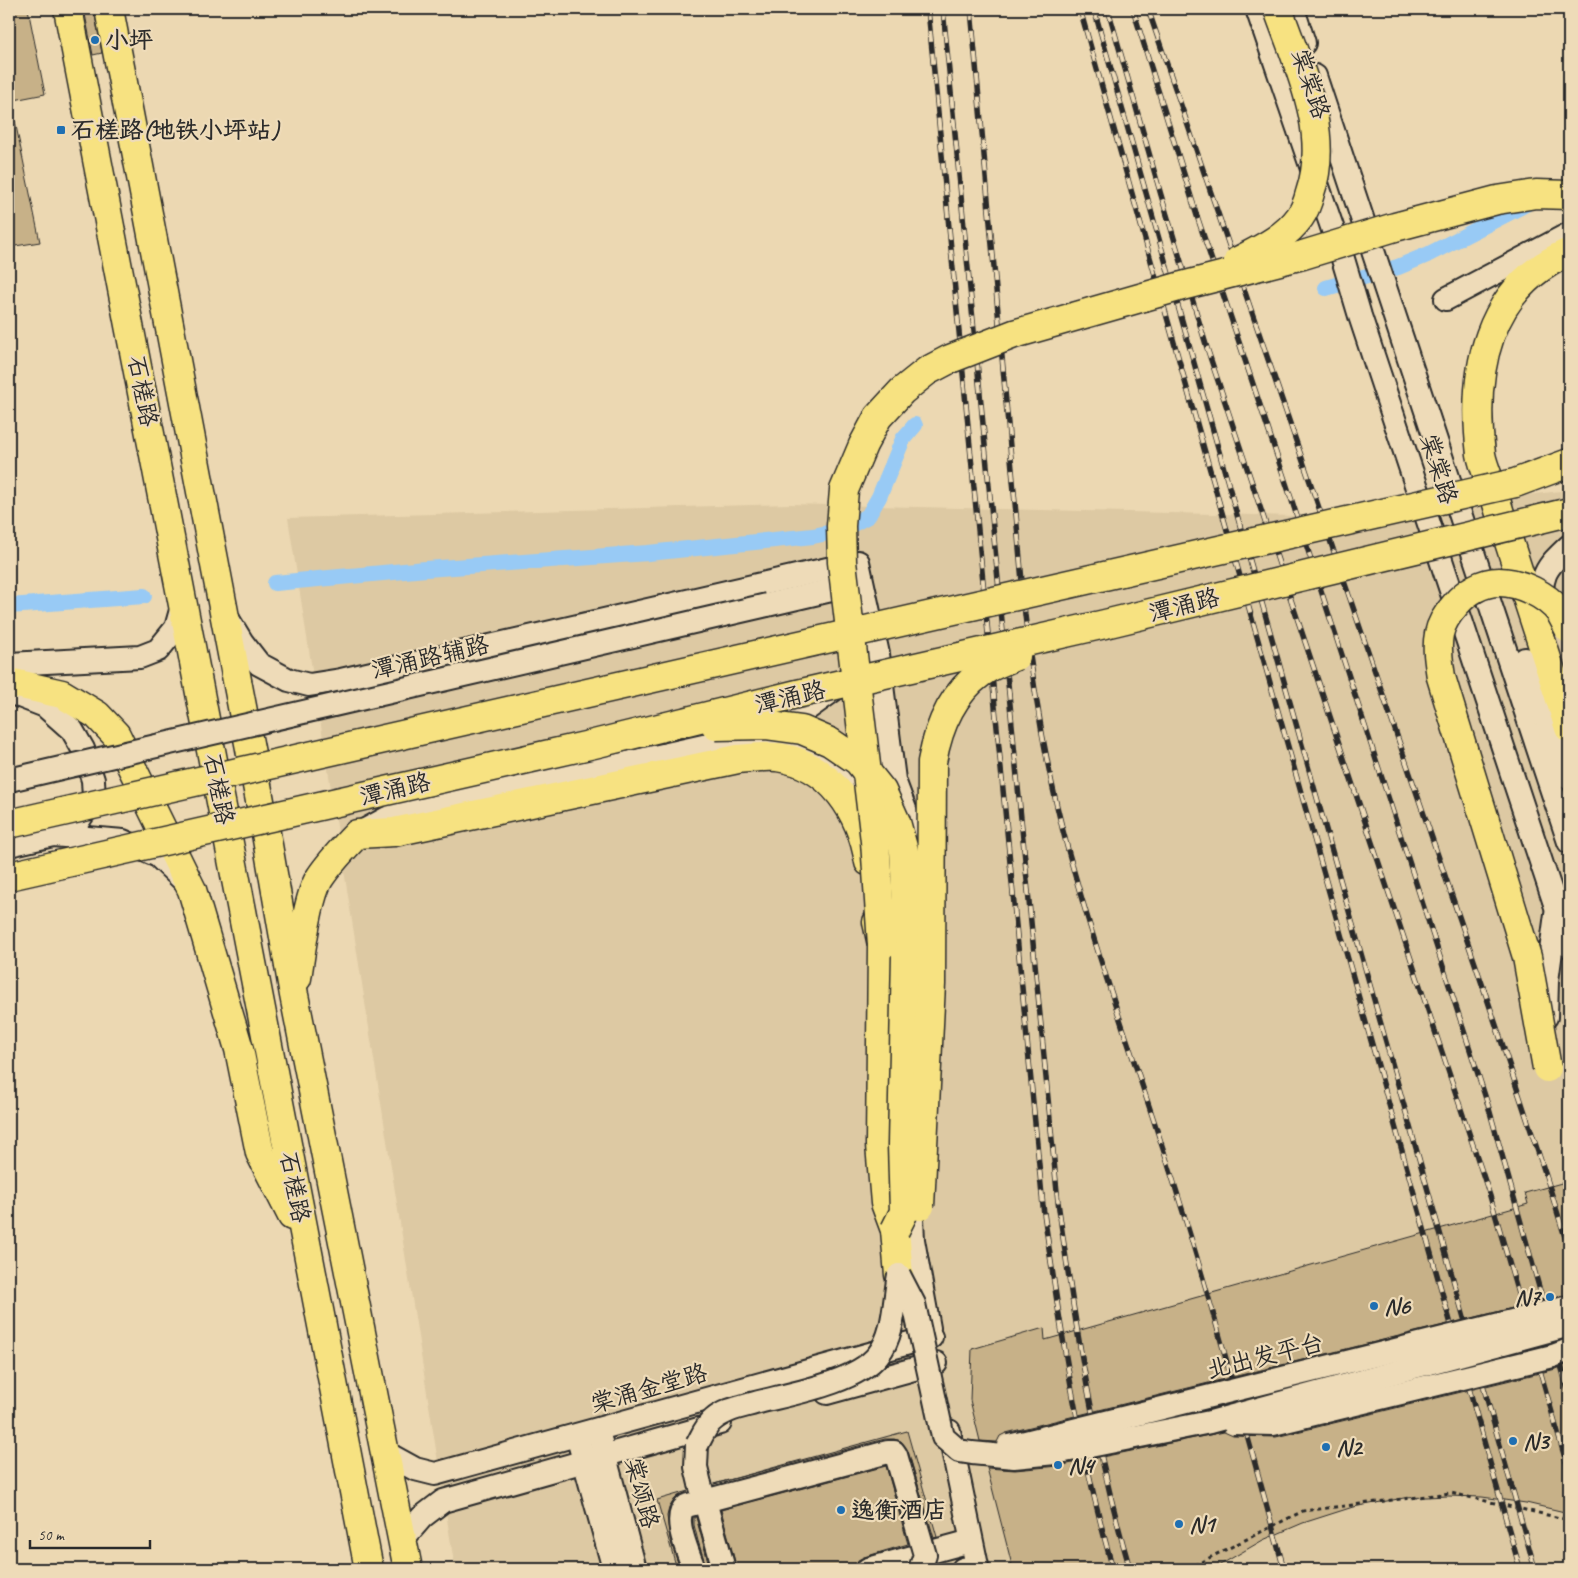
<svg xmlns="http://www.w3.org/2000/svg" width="1578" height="1578" font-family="Caveat,'LXGW WenKai TC',sans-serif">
  <rect width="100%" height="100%" fill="#ecd8b2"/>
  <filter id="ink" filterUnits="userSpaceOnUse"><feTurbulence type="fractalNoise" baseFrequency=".02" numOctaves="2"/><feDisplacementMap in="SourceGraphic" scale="10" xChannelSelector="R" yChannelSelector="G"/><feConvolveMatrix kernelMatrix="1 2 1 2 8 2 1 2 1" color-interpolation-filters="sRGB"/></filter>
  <g filter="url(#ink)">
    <path fill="#ddc9a3" d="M1569,490V1569H455L288,518L789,504L1341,517Z"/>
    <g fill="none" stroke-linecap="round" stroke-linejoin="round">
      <g stroke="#98caf5" stroke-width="16">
        <path d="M1326,288L1398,267L1427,255L1530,202"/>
        <path d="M275,583L426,569L648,553L813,536L842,530L868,516L879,497L903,439L915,425"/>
        <path d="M9,606L144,596"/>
      </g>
    </g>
    <g fill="#c7b188" stroke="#2b2b2b">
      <path d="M9,9H28L45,94L9,101V46L12,45L9,31Z"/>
      <path d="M84,9H94L102,53L93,55Z"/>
      <path d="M15,121L40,242L9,247V122Z"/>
      <path d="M1569,1181V1294L1006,1433L1000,1436L997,1442L980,1441L970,1400L972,1349L1044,1328L1045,1340L1528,1204L1525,1193Z"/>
      <path d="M1569,1364V1513L1526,1503L1482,1497L1448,1496L1404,1498L1353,1507L1303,1523L1263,1540L1213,1569H1013L987,1468L1015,1470L1058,1466L1224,1432L1233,1436L1276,1437L1556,1369Z"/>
      <path d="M907,1431L937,1537L934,1538L908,1451L901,1441L894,1439H885L714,1484Z"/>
      <path d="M886,1466L908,1544L864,1557L858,1560L855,1569H737L721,1510Z"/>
      <path d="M688,1491L676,1498L669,1508L667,1516L670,1539L680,1569H677L657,1500Z"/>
      <path d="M694,1517H696L710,1569H707L698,1541L694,1525Z"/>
    </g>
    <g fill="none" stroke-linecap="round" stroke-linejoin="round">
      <defs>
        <g id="minor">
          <path d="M1257,9L1343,259L1360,316L1569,946"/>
          <path d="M1293,9L1304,43"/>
          <path d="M1315,76L1569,842"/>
          <path d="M1446,299L1569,234"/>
          <path d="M767,605L861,583"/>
          <path d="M1545,610C1537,578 1546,567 1569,546"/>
          <path d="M228,619L242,642L259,664L289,680L309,685L341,680L858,562L878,654L894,780L906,812L911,835"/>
          <path d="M1525,659L1561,762L1569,778"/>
          <path d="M9,664L140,657L158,650L176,628L183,603"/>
          <path d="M9,692L45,706L72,730L83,749L93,780L94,798L79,820L53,835L9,845"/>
          <path d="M765,733C812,744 842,775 877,807"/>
          <path d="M358,834L393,815L762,733L803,712L839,686"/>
          <path d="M53,835L123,841L158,856L184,881"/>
          <path d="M1546,1017L1547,981L1556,914"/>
          <path d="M911,1197L913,1240L929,1328"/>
          <path d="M827,1393L936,1363"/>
          <path d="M949,1431L977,1566L963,1569"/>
          <path d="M601,1442L635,1569"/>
          <path d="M697,1445L696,1467L700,1484"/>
          <path d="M580,1446L614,1569"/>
          <path d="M384,1452L415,1469L435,1474L931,1337"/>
          <path d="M402,1540L422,1517L443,1501L720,1423"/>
          <path d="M868,1569L971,1541"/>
        </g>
        <g id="major">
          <path d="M68,9L369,1569"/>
          <path d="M109,9L264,822L294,995L408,1569"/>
          <path d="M1569,252C1486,288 1471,372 1481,454C1483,466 1489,478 1493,490C1501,518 1510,545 1519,573C1536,625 1553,676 1569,728"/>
          <path d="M1515,483L1569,463"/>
          <path d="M9,682L62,694L97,715L116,735L192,890L239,1049L260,1153L292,1216"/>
          <path d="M877,922L882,945L880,1145L885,1203L895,1230L899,1275"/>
          <path d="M297,978C301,953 307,899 319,879C330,862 344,848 357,834L394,832L738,759C751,758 765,756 777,757C831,764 861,813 869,862"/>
        </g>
      </defs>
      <use href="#minor" stroke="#2b2b2b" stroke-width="26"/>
      <use href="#major" stroke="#2b2b2b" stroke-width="31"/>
      <use href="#minor" stroke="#eedbb8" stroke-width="22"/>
      <use href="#major" stroke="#f7e281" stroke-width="28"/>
      <defs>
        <g id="rail">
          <path d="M928,9L1043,1206C1060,1328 1079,1450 1113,1569"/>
          <path d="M943,9L1058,1202C1075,1326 1095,1449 1130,1569"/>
          <path d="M971,9L1025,615C1034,694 1047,773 1068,850C1096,954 1133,1055 1166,1158C1210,1294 1246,1432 1284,1569"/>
          <path d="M1080,9L1520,1569"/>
          <path d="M1094,9L1535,1569"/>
          <path d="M1108,9L1161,195L1207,348L1490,1196L1569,1472"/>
          <path d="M1133,9L1197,216L1292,501L1488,1105L1569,1394"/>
          <path d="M1148,9L1492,1013L1547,1179L1569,1250"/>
        </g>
      </defs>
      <use href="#rail" stroke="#2b2b2b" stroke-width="5.5"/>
      <use href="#rail" stroke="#eedbb8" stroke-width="4" stroke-dasharray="11" stroke-linecap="butt"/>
      <defs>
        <g id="minor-bridge">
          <path d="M9,780L767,605"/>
          <path d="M899,1275L914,1304L943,1437L959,1451L972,1453L1014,1457L1055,1453L1210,1422L1563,1327L1569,1323"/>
          <path d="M1233,1423L1273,1424L1553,1356L1569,1350"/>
          <path d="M697,1445C701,1438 706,1425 713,1420C724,1410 741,1407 755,1403C789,1394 856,1383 878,1355C895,1334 894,1300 899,1275"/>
          <path d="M1009,1446L1569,1307"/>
          <path d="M700,1484L724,1569"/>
          <path d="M694,1569C689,1554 671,1517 686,1506L888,1452H894L896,1455L925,1555L920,1569"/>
        </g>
        <g id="major-bridge">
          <path d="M1238,261C1261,249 1285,238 1300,217C1305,210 1308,201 1310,193C1331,132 1298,66 1278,9"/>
          <path d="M716,726L765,725L802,730L830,742L858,761L882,791L896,822L904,851L907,907L902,1145L904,1212L895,1230"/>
          <path d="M9,824L1515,483"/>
          <path d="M9,876L594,744L797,694L1105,624L1569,512"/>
          <path d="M882,945L875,841L842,562L841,526L844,490L863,445L878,417L902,391L927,371L950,359L1014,334L1182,286L1303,255L1395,227L1497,200L1536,194L1569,195"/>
          <path d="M1547,1068L1527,957L1441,677C1439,662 1436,649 1439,634C1441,623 1448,613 1456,604C1466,592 1482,582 1499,582C1520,582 1547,595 1560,612C1563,617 1566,623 1569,629"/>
          <path d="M920,1206L931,984L932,762C938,728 952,694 981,673C991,665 1004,661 1016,656"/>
        </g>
      </defs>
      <use href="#minor-bridge" stroke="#2b2b2b" stroke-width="26" stroke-linecap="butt"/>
      <use href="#major-bridge" stroke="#2b2b2b" stroke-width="31" stroke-linecap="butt"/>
      <path stroke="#2b2b2b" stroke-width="3" stroke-dasharray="4 4" stroke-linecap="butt" d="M1187,1569L1303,1511L1451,1493L1569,1520"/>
      <use href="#minor-bridge" stroke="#eedbb8" stroke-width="22"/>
      <use href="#major-bridge" stroke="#f7e281" stroke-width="28"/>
    </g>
  </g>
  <g fill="#1f6fb2" stroke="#eedbb8" stroke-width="2">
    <circle cx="95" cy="40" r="5"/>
    <rect x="56" y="125" width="10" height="10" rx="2.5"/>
    <circle cx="1550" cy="1297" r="5"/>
    <circle cx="1374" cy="1306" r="5"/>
    <circle cx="1513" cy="1441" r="5"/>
    <circle cx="1326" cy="1447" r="5"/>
    <circle cx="1058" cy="1465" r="5"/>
    <circle cx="841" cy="1510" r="5"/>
    <circle cx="1179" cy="1524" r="5"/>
  </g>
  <g text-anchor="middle" stroke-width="4.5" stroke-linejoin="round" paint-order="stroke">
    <g font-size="24" font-weight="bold" fill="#2b2b2b" stroke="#eedbb8" text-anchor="start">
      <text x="105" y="48">小坪</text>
      <text x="71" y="138">石槎路(地铁小坪站)</text>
      <text x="1540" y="1305" text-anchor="end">N7</text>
      <text x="1384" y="1314">N6</text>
      <text x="1523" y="1449">N3</text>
      <text x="1336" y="1455">N2</text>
      <text x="1068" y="1473">N4</text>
      <text x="851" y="1518">逸衡酒店</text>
      <text x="1189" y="1532">N1</text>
    </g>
    <g font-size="24" fill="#2b2b2b" stroke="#eedbb8">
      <text transform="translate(1311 84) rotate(71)" y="8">棠棠路</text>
      <text transform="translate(143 391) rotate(79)" y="8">石槎路</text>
      <text transform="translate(1439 469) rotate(72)" y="8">棠棠路</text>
      <text transform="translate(1184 605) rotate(-14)" y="8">潭涌路</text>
      <text transform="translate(430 657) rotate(-13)" y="8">潭涌路辅路</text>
      <text transform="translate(790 697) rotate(-13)" y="8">潭涌路</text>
      <text transform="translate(219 789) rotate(79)" y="8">石槎路</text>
      <text transform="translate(395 789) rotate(-13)" y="8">潭涌路</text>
      <text transform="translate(295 1187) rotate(79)" y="8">石槎路</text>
      <text transform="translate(1265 1356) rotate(-14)" y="8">北出发平台</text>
      <text transform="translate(649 1388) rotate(-16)" y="8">棠涌金堂路</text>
      <text transform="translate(642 1493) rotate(75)" y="8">棠颂路</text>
    </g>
  </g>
  <rect width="1578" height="1578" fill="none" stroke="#eedbb8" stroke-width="30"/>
  <rect x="15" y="15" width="1548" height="1548" fill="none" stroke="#2b2b2b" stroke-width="2" filter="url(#ink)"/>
  <path d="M30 1540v8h120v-8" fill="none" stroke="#2b2b2b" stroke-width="2.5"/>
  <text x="38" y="1540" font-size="15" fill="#2b2b2b" stroke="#eedbb8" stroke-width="4" paint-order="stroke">50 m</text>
</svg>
